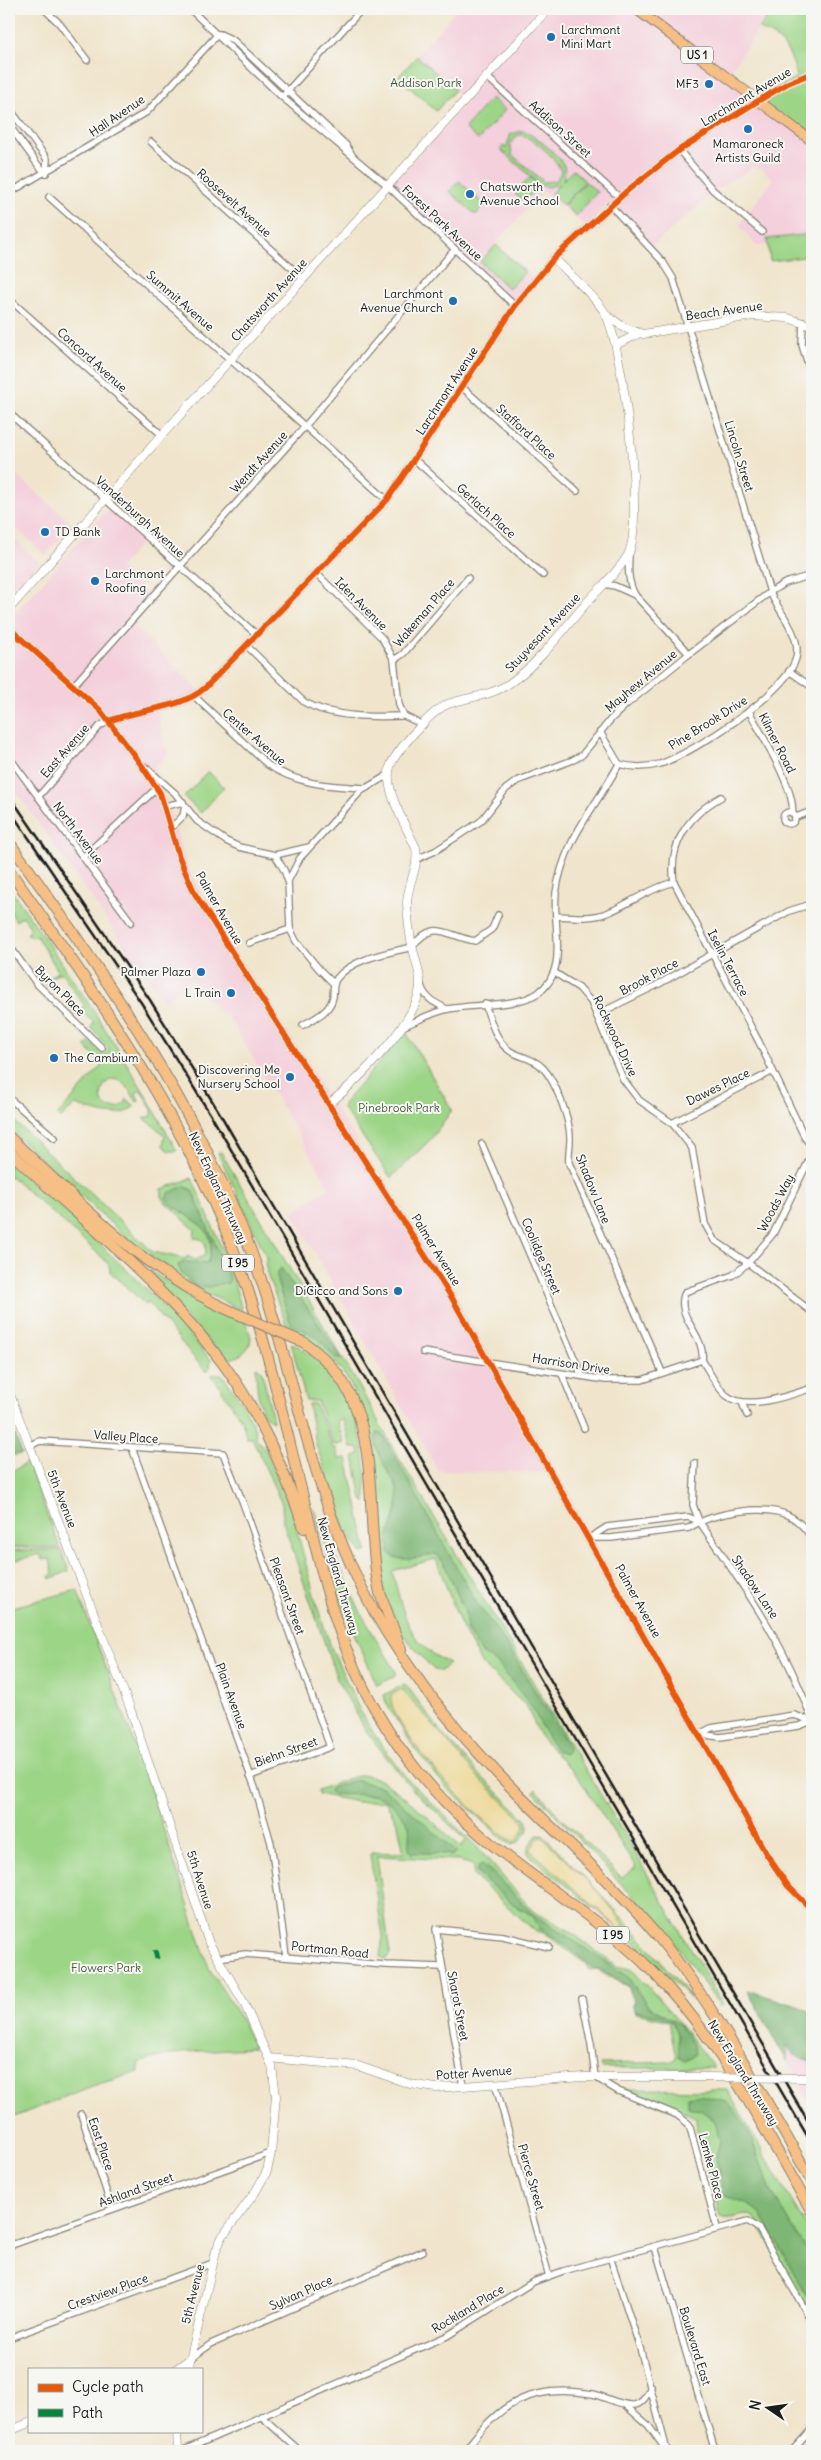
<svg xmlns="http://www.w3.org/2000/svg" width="821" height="2460" font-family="Delius,sans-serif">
  <rect width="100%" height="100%" fill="#f6f6f2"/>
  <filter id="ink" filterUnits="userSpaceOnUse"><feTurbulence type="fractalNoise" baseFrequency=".02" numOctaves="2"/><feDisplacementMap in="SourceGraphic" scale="10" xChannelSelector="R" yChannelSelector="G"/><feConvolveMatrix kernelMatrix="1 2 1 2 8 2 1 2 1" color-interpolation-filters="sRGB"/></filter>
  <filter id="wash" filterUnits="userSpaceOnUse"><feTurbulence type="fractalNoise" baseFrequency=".0096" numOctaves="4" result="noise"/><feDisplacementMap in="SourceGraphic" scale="20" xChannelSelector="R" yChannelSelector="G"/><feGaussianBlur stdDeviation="1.12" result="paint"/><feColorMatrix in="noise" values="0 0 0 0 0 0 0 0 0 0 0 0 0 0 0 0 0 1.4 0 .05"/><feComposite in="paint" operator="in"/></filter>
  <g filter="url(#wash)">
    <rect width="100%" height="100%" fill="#f0e5cc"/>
    <g fill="#f4cfdc">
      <path d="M457,9H744L767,17L727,76L812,140V234L768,239V245L756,246L739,225L773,179L762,169L753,167L718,189L652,246L610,203L585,226L543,191L496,243L534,279L515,304L390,186L467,102L417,56Z"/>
      <path d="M9,468L72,524L46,555L9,522Z"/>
      <path d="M109,508L144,539L120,568L155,600L134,626L205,697L158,713L163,742L168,753L154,768L190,872L210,912L451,1289L556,1473L438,1471L292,1212L330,1188L225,1011L221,1013L191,979L164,1001L9,781V620Z"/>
      <path d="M9,535L39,562L9,598Z"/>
      <path d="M747,1990L812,2025V2109L791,2068Z"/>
    </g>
    <g fill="#9dd587" stroke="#5c7852" fill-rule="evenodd">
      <path d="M744,9H812V140L758,99L797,77C790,51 785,40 759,29L767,17Z"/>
      <path d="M417,56L455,90L436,111L398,77Z"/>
      <path d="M491,98L505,110L478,140L465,128Z"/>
      <path d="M522,131C531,132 559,155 563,164C566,170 565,175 563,180L573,170L585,181L563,205L551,194L559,184L548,187L540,185L500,149L503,146L506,148L511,134ZM518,135C530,134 559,160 561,172L556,181L544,182L512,155L510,144Z"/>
      <path d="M530,177L538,185L524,202L515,194Z"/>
      <path d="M459,181L485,205L476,215L449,191Z"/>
      <path d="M586,182L597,192L576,216L564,205Z"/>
      <path d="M812,234V256L770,261L767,239Z"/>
      <path d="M496,245L525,272L509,289L480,262Z"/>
      <path d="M208,771L224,787L201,813L184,797Z"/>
      <path d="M9,887C69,972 128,1059 177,1151H169L163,1146L165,1135L144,1118L152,1116V1109L141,1090L136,1093L139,1101L137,1102C133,1096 128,1087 123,1083C102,1067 90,1111 116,1108C122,1107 125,1104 127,1099L135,1106C116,1122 95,1111 75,1105L60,1119L57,1116L102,1065L85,1046L90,1042L104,1056L109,1050L91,1027L94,1023L81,1011L76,1015L70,1009L72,1006L76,1012L85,1006L61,972L45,981L49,987L37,977L39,975L44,981L58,971L36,935L31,938L27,934L31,929L23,916L16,921C8,911 9,899 9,887Z"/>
      <path d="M406,1032L452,1110L431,1139L391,1178L343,1108V1104Z"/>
      <path d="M9,1116L153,1252L186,1259L187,1256L195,1260L202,1257L206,1253L205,1243L201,1239L194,1238L195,1230L162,1199V1189L192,1178L229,1265L242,1310L199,1290L131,1242L9,1129Z"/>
      <path d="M221,1152L359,1386L394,1450L623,1832L723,2005L720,2006L666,1931L533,1791L536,1789L557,1814L622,1878L636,1867L580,1780L540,1736L527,1707L481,1663L460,1623L436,1559L392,1571C404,1612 406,1644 449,1663L441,1671L434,1670C398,1631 387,1619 380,1565C378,1553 375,1545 381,1534C372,1457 373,1364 288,1329L268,1277L265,1262L268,1260L218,1153Z"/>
      <path d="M9,1159L42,1193L54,1200L139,1282L173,1316L211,1360L210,1367L206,1372L148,1302L146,1305L110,1272L109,1265L104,1259L11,1176L9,1178Z"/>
      <path d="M149,1270L210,1309L246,1323C247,1328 251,1334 251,1339C250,1351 236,1360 225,1359L146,1274Z"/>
      <path d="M291,1343C331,1360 357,1407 363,1449C366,1467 366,1485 366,1503L362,1499L354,1456L360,1454L358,1448H351L343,1420L337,1421L344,1443L337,1445L333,1444L317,1401H306Z"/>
      <path d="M256,1367L262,1371L273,1421C256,1415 257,1383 256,1367Z"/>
      <path d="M216,1374H222C232,1389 257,1421 256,1439L265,1449L292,1512L317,1606L332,1650L362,1715L380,1743L409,1781L477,1847L533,1911L568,1930L616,1966L631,1969L645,1983L678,2021L714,2068H602L600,2064L670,2062L676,2058L669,2021L636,2013L633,1990L597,1969L589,1970L586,1964L544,1933L535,1931L474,1876V1865L454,1860L377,1856L390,1954L386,1959L380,1957L383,1936L370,1856L371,1852L404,1853L398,1824L385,1801L357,1802L318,1794V1790C329,1786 356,1774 366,1775C388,1777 442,1831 461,1847L466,1840L414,1791L394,1767L367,1732L338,1682L283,1522L282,1504L252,1438H247L242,1421L212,1375Z"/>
      <path d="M308,1404H315L333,1448H336L339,1459L347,1458L367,1551L362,1553L349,1537L340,1515L316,1444Z"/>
      <path d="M27,1462L60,1548L9,1547V1474Z"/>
      <path d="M313,1507L362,1615L396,1672L394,1677L377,1685L341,1604Z"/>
      <path d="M9,1550H61L69,1571L50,1579L49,1576L53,1574L50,1559L43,1560L40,1554L9,1562Z"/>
      <path d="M77,1590L140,1758L209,1968L243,2023L254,2048C214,2050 176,2050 138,2063L139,2072L95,2085L9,2119V1608Z"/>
      <path d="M404,1684L406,1685L441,1732L477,1772L527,1821L529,1829L518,1843L512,1845L502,1838L447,1788L414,1748L386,1703L384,1695Z"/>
      <path d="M537,1835H543C597,1889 645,1940 693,2001L626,1934L528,1854V1847Z"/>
      <path d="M620,2089L727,2090L812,2236V2318L754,2217C744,2211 731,2222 720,2217L695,2118L687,2112L666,2108Z"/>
    </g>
    <g fill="#7eb674" stroke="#4d6948">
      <path d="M184,1186L192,1190L230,1279L227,1284C220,1282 215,1287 208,1287C195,1289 181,1276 178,1265L183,1262L207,1263C224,1223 183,1220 166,1199L169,1193Z"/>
      <path d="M281,1268L342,1359H336L318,1338L291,1324L277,1282V1273Z"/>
      <path d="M9,1418L22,1454L9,1456Z"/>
      <path d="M378,1432L384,1437L476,1602L501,1636L566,1741L568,1749L565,1754L557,1751L548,1738L531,1706L498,1664L480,1652L467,1630L465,1612L444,1563L436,1554C420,1556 401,1565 389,1553C389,1547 388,1540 389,1534C393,1520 401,1503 397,1489C392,1475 369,1446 378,1432Z"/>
      <path d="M356,1780L384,1788L457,1852L452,1856L439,1853H411C406,1846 411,1835 409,1826C407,1821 403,1817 400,1813C379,1787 362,1797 332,1794L330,1791L332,1787Z"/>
      <path d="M482,1865L492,1872L533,1914L627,1976L648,2006L679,2024L693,2045L695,2054L684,2061L679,2057L678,2035L672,2022L657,2015L635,2011L632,2006L634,2001L628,1986L602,1970L593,1968L564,1944L540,1929L533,1916L513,1904L477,1873L478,1867Z"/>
      <path d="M747,1990L801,2007L812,2013V2063L794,2055L787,2045V2061Z"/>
      <path d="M701,2095L727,2102L737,2113L749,2133L772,2193L812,2259V2305L760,2213L746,2203L725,2195L720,2179L716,2156L720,2142L715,2121L702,2111L688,2107V2097Z"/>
    </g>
    <g fill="#eeda9e" stroke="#857b5d">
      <path d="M402,1689L476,1775L524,1822L525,1828L515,1842C486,1830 386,1726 391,1695Z"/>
      <path d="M542,1837C562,1857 623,1910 627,1935L530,1850L538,1838Z"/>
    </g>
  </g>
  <g filter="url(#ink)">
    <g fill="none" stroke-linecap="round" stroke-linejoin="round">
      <defs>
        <g id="minor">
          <path d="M44,9L59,23L87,60"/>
          <path d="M190,9L282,97L388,186L515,306"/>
          <path d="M220,34L233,40L346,145L352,155"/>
          <path d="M487,77L619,197"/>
          <path d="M282,97L362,9"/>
          <path d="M9,108L47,159L46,173"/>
          <path d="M9,125L38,165L46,173"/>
          <path d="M151,142L304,279"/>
          <path d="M679,150L713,190L762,232"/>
          <path d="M9,193L147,112L218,34"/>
          <path d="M49,197L387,500"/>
          <path d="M9,299L162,435"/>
          <path d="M803,322L802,345L812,377"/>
          <path d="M462,387L577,491"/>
          <path d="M9,413L257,635"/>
          <path d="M415,460L543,575"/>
          <path d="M629,556C628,570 628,582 635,595L689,654"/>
          <path d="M317,574L382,638L394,660L399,705L404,716L423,725"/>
          <path d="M604,584L615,586L635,595"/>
          <path d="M247,646L304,702C332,718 373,717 404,716"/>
          <path d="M394,660L403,654L468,578"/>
          <path d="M789,671L812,687"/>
          <path d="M73,686L306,425L455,249"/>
          <path d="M195,697L268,765C298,785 331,786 366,788"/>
          <path d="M749,711C760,732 797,792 792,813"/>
          <path d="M600,732L619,764"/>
          <path d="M9,757L131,922"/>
          <path d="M144,766L175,793L197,821L226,841L239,847L275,855L309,847"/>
          <path d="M38,797L100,726L109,721"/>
          <path d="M721,797C689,815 668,843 674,882L759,1042L805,1138L812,1146"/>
          <path d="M165,806L183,802"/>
          <circle cx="789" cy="818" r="6"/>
          <path d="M796,817L812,811"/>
          <path d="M171,828L183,816L185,806"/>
          <path d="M275,855L284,870L288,881"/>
          <path d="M84,856L157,788"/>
          <path d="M417,859L435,851L481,821L506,789L517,781L573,760L582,755L611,719L627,704L689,654L770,592L785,583L812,575"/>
          <path d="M556,916C573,917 591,919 607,913C631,903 648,889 674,882"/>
          <path d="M249,943L290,929"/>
          <path d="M9,945L36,983L102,1048"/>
          <path d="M555,973L579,988L591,1002L623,1079L639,1100L672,1123L692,1148L705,1224L714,1240L748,1263L812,1312"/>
          <path d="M333,983L319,969L296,941L290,929L288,881L300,858L361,791L388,775"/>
          <path d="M421,985C425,999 435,1003 447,1009"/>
          <path d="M485,1004C490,1019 496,1042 510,1051C520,1057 532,1058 541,1066C555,1079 571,1121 570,1140C570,1148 568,1155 569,1163L662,1372"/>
          <path d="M596,1015L657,985L789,911L812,904"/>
          <path d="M303,1025C315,1018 330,1012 333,997C334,990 332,984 337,978C353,958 388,953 412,947C434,917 448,937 475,941L492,929L498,915"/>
          <path d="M402,1027C417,1021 433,1012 448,1009C473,1004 517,1007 538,993C570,970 552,926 556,893C564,838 595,809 619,764C632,768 646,768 660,764C693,753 787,693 796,658C802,635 778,611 770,592L673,278L663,262L610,205"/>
          <path d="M9,1098L55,1138"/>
          <path d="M672,1123L773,1071"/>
          <path d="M482,1144L582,1376"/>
          <path d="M423,1352L606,1380H642L702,1360C709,1371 716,1387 726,1395C745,1412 791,1395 812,1388"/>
          <path d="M702,1360C706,1335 674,1317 685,1292L733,1275L748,1263L773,1234L812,1154"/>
          <path d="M562,1374L584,1428"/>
          <path d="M742,1402L747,1415"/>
          <path d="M29,1446L40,1441L223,1453L243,1503L330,1747L250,1776"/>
          <path d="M132,1448L255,1788L271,1843L286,1956"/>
          <path d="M695,1463L693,1505L699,1521C743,1585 787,1646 812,1721"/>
          <path d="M591,1537L607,1527L688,1517L699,1521"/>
          <path d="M589,1538H611L689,1528C712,1513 768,1502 793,1518C801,1523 807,1531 812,1538"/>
          <path d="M700,1734L711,1728L794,1715L812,1721"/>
          <path d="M700,1734L720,1737L799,1726L812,1721"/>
          <path d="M218,1958L245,1954L385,1965L441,1967"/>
          <path d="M582,1999L591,2044L595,2077L618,2091L677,2115L689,2124L717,2228"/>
          <path d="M495,2083L549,2276"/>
          <path d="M463,2086L436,1929L503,1936L549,1947"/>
          <path d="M81,2114L112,2209"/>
          <path d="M9,2246L271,2153"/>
          <path d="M655,2247L715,2451"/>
          <path d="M611,2260L640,2348L667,2451"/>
          <path d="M9,2338L213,2263"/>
          <path d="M190,2359L211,2344L423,2251"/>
          <path d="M625,2405L648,2425L664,2447"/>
          <path d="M261,2416L300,2451"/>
          <path d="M182,2451L447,2336L533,2282L563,2271L748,2221L759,2229L812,2322"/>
          <path d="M465,2451C498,2403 533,2383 593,2394C606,2397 620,2406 634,2405C643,2404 648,2394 651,2386"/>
          <path d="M792,2451L812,2429"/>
        </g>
        <g id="tertiary">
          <path d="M606,315L625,328L643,334L752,316L788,318L812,326"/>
          <path d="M616,345L638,334"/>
          <path d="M9,609L162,435L548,9"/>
          <path d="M9,628L100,710L140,763L160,793L179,857L195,894L452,1298L767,1855L788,1886L812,1910"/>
          <path d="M109,721C140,708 179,710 205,688L387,500L515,306L554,258L628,190L679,150L758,101L788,83L812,73"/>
          <path d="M329,1104C356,1082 422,1018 420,982C420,971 415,959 413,949C409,934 408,919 407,904C407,883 419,870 416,848C407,828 383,789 390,767C395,752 432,710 448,704C471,696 494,696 514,680C543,659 565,627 589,600C602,586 618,572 628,555C645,524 623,345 605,313C597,298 568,273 554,258"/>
          <path d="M9,1392L130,1708L209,1943L244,2003L272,2066L276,2096L271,2153L267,2171L256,2191L222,2237L216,2251L188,2369"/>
          <path d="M269,2058L358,2066L410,2084L436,2088L583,2077H705"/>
          <path d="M176,2369L190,2359"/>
          <path d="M9,2431L29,2423"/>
          <path d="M177,2431L178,2451"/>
        </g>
        <path id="primary" d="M636,9L812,141"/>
        <g id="motorway">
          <path d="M9,842C101,970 195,1103 251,1251C296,1371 310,1497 374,1611C408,1671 451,1725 499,1775C552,1830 611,1880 660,1939C720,2013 764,2099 812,2181"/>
          <path d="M9,870C101,1000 196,1135 247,1287C273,1366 290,1448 311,1528C326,1591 342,1653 375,1709C403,1758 440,1801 483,1837C539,1884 602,1920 653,1972C721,2040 764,2130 812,2212"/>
          <path d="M9,1137C78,1201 145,1273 233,1312"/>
          <path d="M9,1151C81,1219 166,1286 224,1365C261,1415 285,1471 304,1528"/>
          <path d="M303,1342C386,1396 364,1495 377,1578L380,1593L401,1649"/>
        </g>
      </defs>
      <use href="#minor" stroke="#868074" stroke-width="8"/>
      <use href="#tertiary" stroke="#868074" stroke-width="9"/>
      <use href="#primary" stroke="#868074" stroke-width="11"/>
      <use href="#motorway" stroke="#868074" stroke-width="12"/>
      <use href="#minor" stroke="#fff" stroke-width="5.5"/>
      <use href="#tertiary" stroke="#fff" stroke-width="8"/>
      <use href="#primary" stroke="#f5bf86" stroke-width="9"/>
      <use href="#motorway" stroke="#f5bf86" stroke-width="10"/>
      <g stroke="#1c1c1c" stroke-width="2.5">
        <path d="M9,795L150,1000L219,1112L812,2128"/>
        <path d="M9,809L142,1004L212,1117L812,2144"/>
      </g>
      <defs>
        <path id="tertiary-bridge" d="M705,2077L806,2078"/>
        <path id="motorway-bridge" d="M233,1312L303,1342"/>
      </defs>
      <use href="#tertiary-bridge" stroke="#868074" stroke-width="9" stroke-linecap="butt"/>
      <use href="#motorway-bridge" stroke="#868074" stroke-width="12" stroke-linecap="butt"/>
      <use href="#tertiary-bridge" stroke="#fff" stroke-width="8"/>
      <use href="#motorway-bridge" stroke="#f5bf86" stroke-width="10"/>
      <path stroke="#00873e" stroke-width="5" stroke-dasharray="10 5" stroke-linecap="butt" d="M155,1950L157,1959"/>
      <defs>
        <g id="cycleway">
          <path d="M9,628L100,710L140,763L160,793L179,857L195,894L452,1298L767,1855L788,1886L812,1910"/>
          <path d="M109,721C140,708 179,710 205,688L387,500L515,306L554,258L628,190L679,150L758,101L788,83L812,73"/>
        </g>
      </defs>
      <use href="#cycleway" stroke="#f6f6f2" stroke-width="9"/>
      <use href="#cycleway" stroke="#e8590c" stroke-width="6"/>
    </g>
  </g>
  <g fill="#1f6fb2" stroke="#f6f6f2" stroke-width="2">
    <circle cx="551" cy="37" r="5"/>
    <circle cx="709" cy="84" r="5"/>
    <circle cx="748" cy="129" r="5"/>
    <circle cx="470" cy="194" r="5"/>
    <circle cx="453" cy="301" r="5"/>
    <circle cx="45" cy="532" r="5"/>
    <circle cx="95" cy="581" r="5"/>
    <circle cx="201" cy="972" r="5"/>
    <circle cx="231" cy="993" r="5"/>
    <circle cx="54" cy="1058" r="5"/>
    <circle cx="290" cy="1077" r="5"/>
    <circle cx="398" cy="1291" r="5"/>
  </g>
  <g text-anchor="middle" stroke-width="4" stroke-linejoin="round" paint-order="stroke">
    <g fill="#f6f6f2" stroke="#5d5d5c" stroke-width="1">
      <rect x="681" y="46.5" width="32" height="17" rx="4"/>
      <rect x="222" y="1254.5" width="32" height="17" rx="4"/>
      <rect x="597" y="1926.5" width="32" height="17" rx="4"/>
    </g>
    <g font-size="11" font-weight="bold" fill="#1c1c1c">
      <text x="697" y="59">US 1</text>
      <text x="238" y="1267">I 95</text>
      <text x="613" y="1939">I 95</text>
    </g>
    <g font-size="12" fill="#1c1c1c" stroke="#f6f6f2" text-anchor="end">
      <text x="561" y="34" text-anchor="start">Larchmont<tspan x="561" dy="14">Mini Mart</tspan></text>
      <text x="699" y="88">MF3</text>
      <text x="748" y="148" text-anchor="middle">Mamaroneck<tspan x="748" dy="14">Artists Guild</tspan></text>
      <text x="480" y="191" text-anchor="start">Chatsworth<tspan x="480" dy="14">Avenue School</tspan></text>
      <text x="443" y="298">Larchmont<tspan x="443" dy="14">Avenue Church</tspan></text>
      <text x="55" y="536" text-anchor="start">TD Bank</text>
      <text x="105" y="578" text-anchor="start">Larchmont<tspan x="105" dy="14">Roofing</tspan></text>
      <text x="191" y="976">Palmer Plaza</text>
      <text x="221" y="997">L Train</text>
      <text x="64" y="1062" text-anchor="start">The Cambium</text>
      <text x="280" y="1074">Discovering Me<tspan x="280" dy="14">Nursery School</tspan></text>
      <text x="388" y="1295">DiCicco and Sons</text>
    </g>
    <g font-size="12" fill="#495d41" stroke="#f6f6f2">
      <text x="426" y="87">Addison Park</text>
      <text x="399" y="1112">Pinebrook Park</text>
      <text x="106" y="1972">Flowers Park</text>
    </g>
    <g font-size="12" fill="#1c1c1c" stroke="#f6f6f2">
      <text transform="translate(746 97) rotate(-31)" y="4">Larchmont Avenue</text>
      <text transform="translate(117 116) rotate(-34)" y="4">Hall Avenue</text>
      <text transform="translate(560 129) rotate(42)" y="4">Addison Street</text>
      <text transform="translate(234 203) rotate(42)" y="4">Roosevelt Avenue</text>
      <text transform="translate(442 223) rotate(43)" y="4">Forest Park Avenue</text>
      <text transform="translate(269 300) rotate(-48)" y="4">Chatsworth Avenue</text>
      <text transform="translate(180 301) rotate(41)" y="4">Summit Avenue</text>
      <text transform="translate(724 311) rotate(-8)" y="4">Beach Avenue</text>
      <text transform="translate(92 360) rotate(42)" y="4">Concord Avenue</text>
      <text transform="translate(447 391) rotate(-57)" y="4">Larchmont Avenue</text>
      <text transform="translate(526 432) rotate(42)" y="4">Stafford Place</text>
      <text transform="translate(739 456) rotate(73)" y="4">Lincoln Street</text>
      <text transform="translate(259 462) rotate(-48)" y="4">Wendt Avenue</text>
      <text transform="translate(486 511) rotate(42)" y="4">Gerlach Place</text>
      <text transform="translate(140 517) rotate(42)" y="4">Vanderburgh Avenue</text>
      <text transform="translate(361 604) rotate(45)" y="4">Iden Avenue</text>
      <text transform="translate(424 613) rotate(-49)" y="4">Wakeman Place</text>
      <text transform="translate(543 633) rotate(-47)" y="4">Stuyvesant Avenue</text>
      <text transform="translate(641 681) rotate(-40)" y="4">Mayhew Avenue</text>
      <text transform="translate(708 723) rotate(-32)" y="4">Pine Brook Drive</text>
      <text transform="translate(254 737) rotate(41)" y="4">Center Avenue</text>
      <text transform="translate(777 743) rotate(63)" y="4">Kilmer Road</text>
      <text transform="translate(65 751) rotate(-49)" y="4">East Avenue</text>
      <text transform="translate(78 833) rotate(53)" y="4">North Avenue</text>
      <text transform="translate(219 908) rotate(60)" y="4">Palmer Avenue</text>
      <text transform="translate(728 963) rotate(62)" y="4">Iselin Terrace</text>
      <text transform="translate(649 977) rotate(-28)" y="4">Brook Place</text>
      <text transform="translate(60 991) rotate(45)" y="4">Byron Place</text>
      <text transform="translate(615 1036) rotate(65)" y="4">Rockwood Drive</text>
      <text transform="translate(718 1087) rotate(-26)" y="4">Dawes Place</text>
      <text transform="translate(218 1188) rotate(65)" y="4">New England Thruway</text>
      <text transform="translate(593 1189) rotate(68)" y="4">Shadow Lane</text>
      <text transform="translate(776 1203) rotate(-62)" y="4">Woods Way</text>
      <text transform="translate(436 1250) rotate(58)" y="4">Palmer Avenue</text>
      <text transform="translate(541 1256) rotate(67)" y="4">Coolidge Street</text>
      <text transform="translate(571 1364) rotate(9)" y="4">Harrison Drive</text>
      <text transform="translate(126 1437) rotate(4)" y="4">Valley Place</text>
      <text transform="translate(62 1499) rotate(69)" y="4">5th Avenue</text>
      <text transform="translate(338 1576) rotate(74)" y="4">New England Thruway</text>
      <text transform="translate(755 1587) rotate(56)" y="4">Shadow Lane</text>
      <text transform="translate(287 1596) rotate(70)" y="4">Pleasant Street</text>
      <text transform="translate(638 1601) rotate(61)" y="4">Palmer Avenue</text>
      <text transform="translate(231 1696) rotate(70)" y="4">Plain Avenue</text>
      <text transform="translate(286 1752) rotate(-20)" y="4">Biehn Street</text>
      <text transform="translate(200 1880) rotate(72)" y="4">5th Avenue</text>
      <text transform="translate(330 1950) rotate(6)" y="4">Portman Road</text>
      <text transform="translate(458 2006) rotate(79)" y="4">Sharot Street</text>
      <text transform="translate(474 2073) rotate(-4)" y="4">Potter Avenue</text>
      <text transform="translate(743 2073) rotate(58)" y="4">New England Thruway</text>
      <text transform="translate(101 2144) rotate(71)" y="4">East Place</text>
      <text transform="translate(711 2166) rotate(75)" y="4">Lemke Place</text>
      <text transform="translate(531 2177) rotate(74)" y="4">Pierce Street</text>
      <text transform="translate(136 2190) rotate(-20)" y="4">Ashland Street</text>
      <text transform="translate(108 2292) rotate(-20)" y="4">Crestview Place</text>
      <text transform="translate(301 2293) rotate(-24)" y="4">Sylvan Place</text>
      <text transform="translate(193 2294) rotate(-76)" y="4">5th Avenue</text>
      <text transform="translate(468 2309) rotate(-31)" y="4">Rockland Place</text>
      <text transform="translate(695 2346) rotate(73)" y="4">Boulevard East</text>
    </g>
  </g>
  <rect width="821" height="2460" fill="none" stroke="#f6f6f2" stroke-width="30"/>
  <rect x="28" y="2368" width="175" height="65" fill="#f6f6f2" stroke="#9f9f9c"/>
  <rect x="38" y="2384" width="25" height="8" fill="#e8590c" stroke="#9f9f9c"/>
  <text x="72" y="2392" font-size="15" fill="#1c1c1c">Cycle path</text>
  <rect x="38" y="2409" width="25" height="8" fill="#00873e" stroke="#9f9f9c"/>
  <text x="72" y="2418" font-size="15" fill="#1c1c1c">Path</text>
  <g transform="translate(768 2408) rotate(283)" stroke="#f6f6f2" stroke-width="4" paint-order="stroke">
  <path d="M0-4L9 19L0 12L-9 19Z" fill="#1c1c1c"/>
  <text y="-8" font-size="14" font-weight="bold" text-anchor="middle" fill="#1c1c1c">N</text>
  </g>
</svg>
